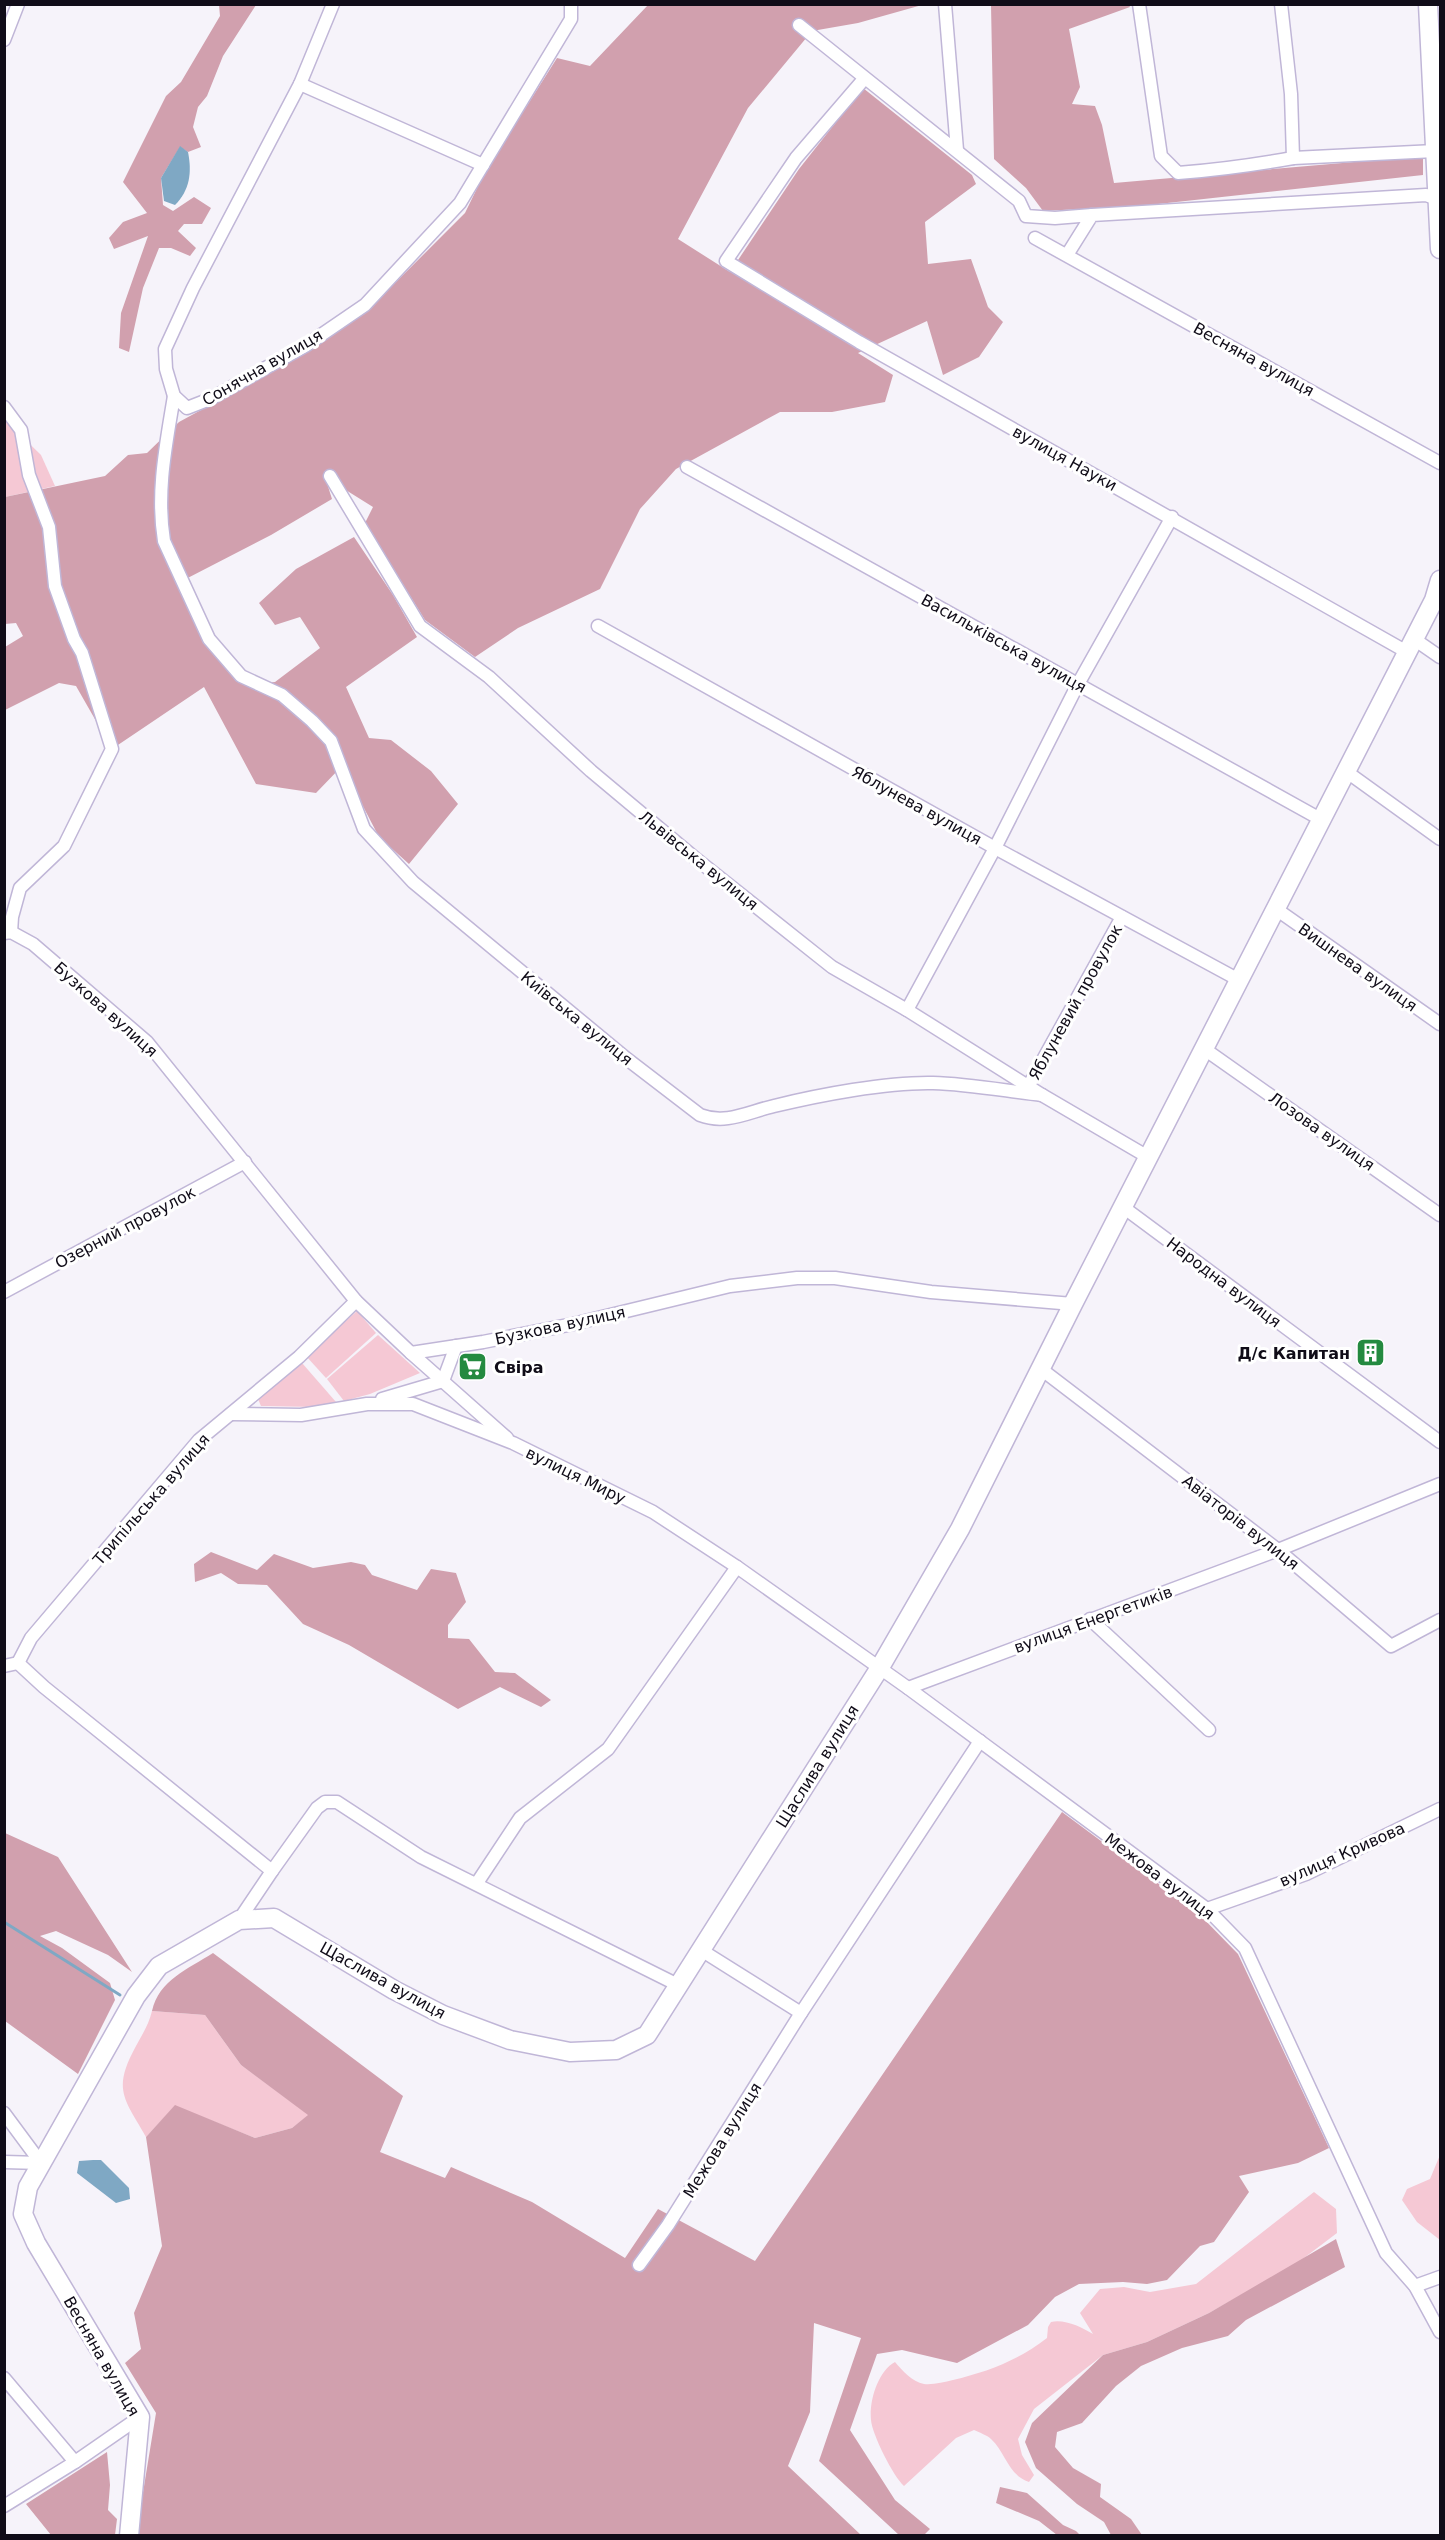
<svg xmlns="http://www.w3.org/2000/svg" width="1445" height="2540" font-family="'DejaVu Sans',sans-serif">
  <rect width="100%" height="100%" fill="#f6f3fa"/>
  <g fill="#f5c8d4">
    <path d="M4,419L41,455L55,486L5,497Z"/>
    <path d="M357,1311L376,1333L326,1378L306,1356Z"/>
    <path d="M378,1335L420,1373L370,1394L344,1401L327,1379Z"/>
    <path d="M302,1363L336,1402L316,1407L261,1406L258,1399Z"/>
    <path d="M152,2011L205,2015L241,2065L309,2115L292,2128L255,2138L175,2106L146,2137C124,2098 112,2090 136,2046C142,2035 149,2024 152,2011Z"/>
    <path d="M1440,2155V2240L1417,2222L1402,2200L1407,2189L1430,2179Z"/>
    <path d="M1314,2192L1336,2209L1337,2233L1296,2264L1209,2313L1147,2342L1103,2355L1034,2409L1018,2439L1022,2455L1034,2475L1029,2482C1008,2475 1006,2453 991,2439C987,2435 980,2433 974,2430L956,2438L904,2486C893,2476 872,2434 871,2420C869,2401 878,2371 895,2362C902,2370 912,2382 924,2384C933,2385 944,2382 953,2380C987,2372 1019,2360 1047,2338L1048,2327L1051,2322C1065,2319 1081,2327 1093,2334L1080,2313L1100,2289L1124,2287L1150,2292L1196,2284Z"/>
  </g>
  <g fill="#d1a0ae">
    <path d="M219,5H256L223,56L207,96L198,107L193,127L201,147L188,152L180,147L161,178L163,205L173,211L194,197L211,208L202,224H184L178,231L196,248L190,256L171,248H159L143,288L129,352L119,348L121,313L148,236L114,249L109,238L123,222L147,213L123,182L166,96L181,82L220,16Z"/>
    <path d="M648,5H922L858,23L812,31L748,108L678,239L730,272L799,169L863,88L972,175L976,184L925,222L928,264L971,259L988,307L1003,322L979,357L943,375L927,321L858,353L893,375L885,402L832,412H780L676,469L640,509L600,589L518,628L475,657L425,620L365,523L373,507L325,477L332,499L271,535L178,583L204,637L245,685L275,682L320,648L300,617L275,625L259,603L296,569L354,537L393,595L417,637L346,687L369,738L391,740L431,771L458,804L409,864L379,837L342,766L316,793L256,784L204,687L112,749L76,686L59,683L5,710V647L23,636L16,623L5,624V497L105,476L128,455L147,453L179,422L311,350L373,305L465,213L484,174L557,58L590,66Z"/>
    <path d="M991,5H1129L1130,7L1069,29L1080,87L1072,104L1095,106L1102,125L1114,183L1423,156V175L1140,206L1043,211L1026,188L994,159Z"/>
    <path d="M211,1552L257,1570L274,1554L313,1568L351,1562L365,1565L372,1575L417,1590L431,1569L456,1573L466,1602L448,1625V1638L469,1639L495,1672L515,1673L551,1700L541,1707L500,1687L458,1709L349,1645L303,1624L267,1585L238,1584L221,1573L195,1582L194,1564Z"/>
    <path d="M1062,1812L1198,1913L1238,1954L1329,2148L1298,2163L1239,2176L1249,2192L1214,2242L1200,2246L1167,2280L1147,2284L1123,2282L1079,2284L1055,2297L1028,2325L957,2363L902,2350L877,2354L850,2430L895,2500L930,2529L924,2535H899L819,2461L861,2338L814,2323L810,2412L788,2466L861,2535H136L156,2413L125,2363L141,2349L134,2313L162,2246L146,2137L175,2105L255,2138L292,2128L308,2115L241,2065L205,2015L152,2011C159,1980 188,1969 213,1953L403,2096L380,2152L445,2178L451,2167L532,2202L625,2258L658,2209L755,2261Z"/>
    <path d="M5,1833L58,1857L132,1972L108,1955L56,1931L40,1936L62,1948L110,1983L115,2000L78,2074L5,2021Z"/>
    <path d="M1336,2239L1345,2267L1246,2320L1228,2336L1182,2348L1141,2366L1116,2386L1082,2423L1057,2432L1055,2447L1073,2468L1101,2484L1100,2497L1131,2519L1142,2535H1111L1104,2522L1077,2504L1036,2468L1025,2442L1032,2423L1103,2355L1147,2342L1209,2313Z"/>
    <path d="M107,2452L110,2485L108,2510L117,2519L115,2535H51L26,2504Z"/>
    <path d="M1000,2487L1027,2493L1063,2525L1076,2531L1080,2535H1057L1039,2521L996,2503Z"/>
  </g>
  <g fill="#7fa8c4">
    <path d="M180,146L188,152C192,172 190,190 175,205L164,201L161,178Z"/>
    <path d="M93,2160H101L129,2188L130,2199L116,2203L77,2173L79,2161Z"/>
  </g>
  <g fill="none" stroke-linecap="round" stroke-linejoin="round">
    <path stroke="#7fa8c4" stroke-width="3" d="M4,1922L120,1995"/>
    <defs>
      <g id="street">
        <path d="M333,4L300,84L193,288L165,349L166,369L174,396L187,408L210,399L305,346L365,305L460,203L571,19V4"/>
        <path d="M945,4L957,150"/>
        <path d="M1139,4L1161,156L1178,173C1217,170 1254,165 1293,158"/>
        <path d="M1281,4L1291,94L1293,158L1435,151"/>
        <path d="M799,25L1019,201L1026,216L1055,218L1092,215"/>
        <path d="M4,40L18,4"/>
        <path d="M864,79L796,158L726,261L859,342L1407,652"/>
        <path d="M300,84L483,165"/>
        <path d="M1035,238L1440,463"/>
        <path d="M1067,255L1092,215L1426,195L1440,200"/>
        <path d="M174,396C166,445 156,492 164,541L209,639L241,676L282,695L312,721L331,741L364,829L413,882L627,1059L700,1115C726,1125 748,1112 774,1106C819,1095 887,1082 933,1083C969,1084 1006,1091 1042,1095"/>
        <path d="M4,407L21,430L29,475L49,527L55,586L74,639L82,653L112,749L64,846L20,888L12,917L11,932"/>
        <path d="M687,467L1322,820"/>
        <path d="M330,476L420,626L489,677L591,771L695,858L832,967L907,1010L1042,1095L1148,1157"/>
        <path d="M598,626L995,848L1239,980"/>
        <path d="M1414,639L1440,657"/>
        <path d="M1347,772L1440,839"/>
        <path d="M1276,909L1440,1024"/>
        <path d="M4,933L11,932L33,944L147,1042L356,1301L411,1353L483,1342L573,1324L730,1286L797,1278H835L931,1292L1073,1304"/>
        <path d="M907,1010L995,848L1078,684L1172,517"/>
        <path d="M1203,1048L1440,1215"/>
        <path d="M1028,1087L1122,917"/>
        <path d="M1123,1207L1440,1442"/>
        <path d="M4,1292L245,1162"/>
        <path d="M411,1353L507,1438"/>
        <path d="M1041,1369L1278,1550L1391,1646L1440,1620"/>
        <path d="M382,1399L443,1381L456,1346"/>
        <path d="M231,1414L301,1415L367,1404H413L513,1443L653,1512L737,1567L908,1688L1207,1909L1245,1948L1386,2253L1415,2286L1440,2332"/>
        <path d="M1090,1619L1209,1730"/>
        <path d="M18,1663L31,1638L199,1440L299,1357L356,1301"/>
        <path d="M18,1663L44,1687L272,1871L239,1920"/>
        <path d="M4,1666L18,1663"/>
        <path d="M908,1688L1278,1550L1440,1484"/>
        <path d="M272,1871L317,1808L325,1802H337L421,1857L678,1985"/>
        <path d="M477,1883L520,1818L608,1749L737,1567"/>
        <path d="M1207,1909L1306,1874L1440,1809"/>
        <path d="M701,1950L801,2013"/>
        <path d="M4,2113L41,2163"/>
        <path d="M4,2162L41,2163"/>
        <path d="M639,2265L668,2225L801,2013L980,1741"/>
        <path d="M1415,2286L1440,2277"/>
        <path d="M4,2378L75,2462"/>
        <path d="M4,2506L75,2462L140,2417"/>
      </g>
      <g id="secondary">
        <path d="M1428,4L1440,249"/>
        <path d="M129,2536L140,2417L36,2243L23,2214L28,2187L136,1996L159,1966L239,1920L274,1918L394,1990L443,2015L510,2040L570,2052L616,2050L647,2035L879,1669L960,1529L1073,1304L1434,600L1440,580"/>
      </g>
    </defs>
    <use href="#street" stroke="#c0b6d7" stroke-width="15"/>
    <use href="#secondary" stroke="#c0b6d7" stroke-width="21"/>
    <use href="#street" stroke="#fff" stroke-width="12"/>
    <use href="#secondary" stroke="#fff" stroke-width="18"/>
  </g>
  <defs>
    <symbol id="building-square" viewBox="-11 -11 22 22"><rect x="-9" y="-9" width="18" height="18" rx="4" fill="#248a40" stroke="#fff"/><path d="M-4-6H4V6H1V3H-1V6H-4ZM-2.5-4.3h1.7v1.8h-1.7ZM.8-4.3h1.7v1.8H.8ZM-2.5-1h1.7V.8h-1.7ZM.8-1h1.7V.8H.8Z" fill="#fff"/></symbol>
    <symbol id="supermarket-square" viewBox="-11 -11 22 22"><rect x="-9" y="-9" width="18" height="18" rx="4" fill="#248a40" stroke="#fff"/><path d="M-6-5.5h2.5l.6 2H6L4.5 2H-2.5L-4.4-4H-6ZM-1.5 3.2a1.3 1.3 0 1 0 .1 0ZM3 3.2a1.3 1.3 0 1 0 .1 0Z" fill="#fff"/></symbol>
  </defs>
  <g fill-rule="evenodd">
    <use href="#building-square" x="1354" y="1336" width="33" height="33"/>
    <use href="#supermarket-square" x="456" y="1350" width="33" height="33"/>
  </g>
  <g text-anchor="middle" stroke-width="6" stroke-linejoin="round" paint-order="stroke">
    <g font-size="16" fill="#100c18" stroke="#fff">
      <text transform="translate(1254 359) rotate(29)" y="6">Весняна вулиця</text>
      <text transform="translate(262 367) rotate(-30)" y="6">Сонячна вулиця</text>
      <text transform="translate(1065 458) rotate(29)" y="6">вулиця Науки</text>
      <text transform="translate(1004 643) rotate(29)" y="6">Васильківська вулиця</text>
      <text transform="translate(917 805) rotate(29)" y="6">Яблунева вулиця</text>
      <text transform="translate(699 860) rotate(39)" y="6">Львівська вулиця</text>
      <text transform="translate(1358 967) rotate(35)" y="6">Вишнева вулиця</text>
      <text transform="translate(1075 1002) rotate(-61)" y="6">Яблуневий провулок</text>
      <text transform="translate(106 1009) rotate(42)" y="6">Бузкова вулиця</text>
      <text transform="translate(577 1018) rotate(39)" y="6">Київська вулиця</text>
      <text transform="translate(1322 1131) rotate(35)" y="6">Лозова вулиця</text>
      <text transform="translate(125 1227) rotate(-28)" y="6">Озерний провулок</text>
      <text transform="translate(1224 1282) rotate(37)" y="6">Народна вулиця</text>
      <text transform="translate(560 1325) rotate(-12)" y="6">Бузкова вулиця</text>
      <text transform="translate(576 1475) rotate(26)" y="6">вулиця Миру</text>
      <text transform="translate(151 1499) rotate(-49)" y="6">Трипільська вулиця</text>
      <text transform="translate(1241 1522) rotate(38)" y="6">Авіаторів вулиця</text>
      <text transform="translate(1093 1619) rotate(-20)" y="6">вулиця Енергетиків</text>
      <text transform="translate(817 1766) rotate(-58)" y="6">Щаслива вулиця</text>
      <text transform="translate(1342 1854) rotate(-24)" y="6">вулиця Кривова</text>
      <text transform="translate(1160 1876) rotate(37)" y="6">Межова вулиця</text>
      <text transform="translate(383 1980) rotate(29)" y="6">Щаслива вулиця</text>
      <text transform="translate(722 2140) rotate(-58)" y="6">Межова вулиця</text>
      <text transform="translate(102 2356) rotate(60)" y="6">Весняна вулиця</text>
    </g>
    <g font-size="16" font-weight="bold" fill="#100c18" stroke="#fff" text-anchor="end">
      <text x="1350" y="1359">Д/с Капитан</text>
      <text x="494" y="1373" text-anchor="start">Свіра</text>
    </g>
  </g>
  <rect width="1445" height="2540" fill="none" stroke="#100c18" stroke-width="12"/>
</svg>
